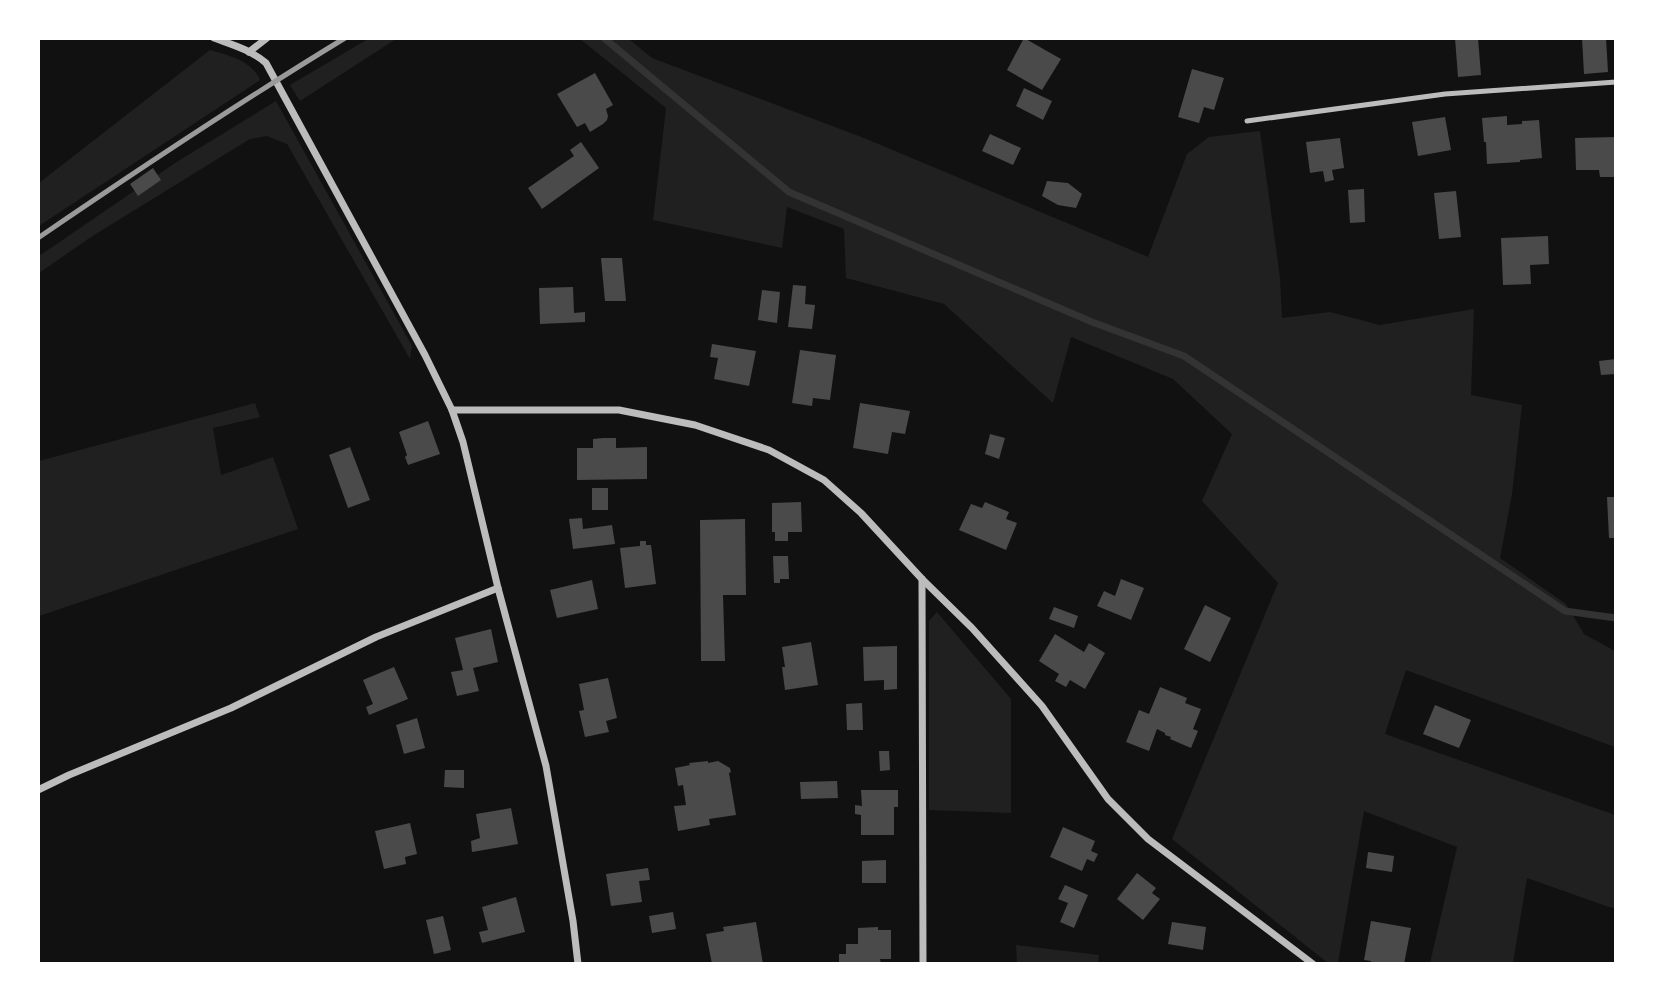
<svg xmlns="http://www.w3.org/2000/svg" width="1654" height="1002" font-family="Quicksand,sans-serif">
  <rect width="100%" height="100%" fill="#111"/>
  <g fill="#202020">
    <path d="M368,39H396L300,101L290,85Z"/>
    <path d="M580,39H629L652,58L864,138L1148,257L1187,154L1209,137L1260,131L1280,278L1282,318L1330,312L1380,325L1474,309L1471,395L1522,405L1512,494L1500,558L1566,604L1584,634L1615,651V747L1406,670L1385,734L1615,815V908L1609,907L1527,878L1513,963H1430L1457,847L1364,811L1338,963H1328L1172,839L1278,583L1202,501L1232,434L1173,379L1071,337L1053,403L944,304L846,278L844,229L787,207L782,248L653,220L666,108Z"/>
    <path d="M210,50C230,56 251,60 260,80L39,226V183Z"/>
    <path d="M276,101L412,346L410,359L287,144L267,136L250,139L91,237L39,273V256L175,163Z"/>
    <path d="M255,403L260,417L213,428L221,475L273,457L298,529L39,616V461Z"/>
    <path d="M937,612L1011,699V813L929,810V621Z"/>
    <path d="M1016,945L1099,955L1098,963H1017Z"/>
  </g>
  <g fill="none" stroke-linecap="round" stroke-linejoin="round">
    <path stroke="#333" stroke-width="7" d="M604,38L789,192L1092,322L1184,356L1565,611L1616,618"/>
  </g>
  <g fill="#4a4a4a">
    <path d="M1024,38L1061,59L1042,90L1007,70Z"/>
    <path d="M1455,38H1478L1481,75L1458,77Z"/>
    <path d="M1582,38H1606L1608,72L1584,74Z"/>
    <path d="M1192,69L1224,78L1214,110L1204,107L1199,123L1178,117Z"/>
    <path d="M595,73L613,105L606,109L608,116L607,120L603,124L590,132L585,123L577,127L557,94Z"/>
    <path d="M1024,88L1052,101L1043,120L1016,106Z"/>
    <path d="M1507,116V125L1522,124V121L1539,120L1542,158L1520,160V162L1487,164L1486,142H1484L1482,118Z"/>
    <path d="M1445,117L1451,150L1418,156L1412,122Z"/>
    <path d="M990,134L1021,148L1013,165L982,151Z"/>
    <path d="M1616,137V177H1600L1599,170H1576L1575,138Z"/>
    <path d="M1340,138L1344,168L1332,170L1334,180L1325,182L1323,171L1310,173L1306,142Z"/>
    <path d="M581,142L599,168L542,209L528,188L574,156L570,150Z"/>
    <path d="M153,168L161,180L138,196L130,184Z"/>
    <path d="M1047,181L1068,183L1082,194L1076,208L1058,205L1042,196Z"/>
    <path d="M1364,189L1365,222L1350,223L1348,190Z"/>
    <path d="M1456,191L1461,237L1439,239L1434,193Z"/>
    <path d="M1548,236L1549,264L1530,265L1531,284L1503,285L1501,238Z"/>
    <path d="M601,258H622L626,301H605Z"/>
    <path d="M793,285L806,286L805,304L815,305L812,329L788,327Z"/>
    <path d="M573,287L574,313L585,312V322L540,324L539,288Z"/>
    <path d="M762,290L780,292L777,323L758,320Z"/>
    <path d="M712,344L756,351L749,386L714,379L718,358L710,357Z"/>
    <path d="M800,350L836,355L830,400L813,398L812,406L792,403Z"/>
    <path d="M1616,359V374L1601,375L1599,361Z"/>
    <path d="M860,403L910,411L905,434L892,432L888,454L853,448Z"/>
    <path d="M428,421L440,454L408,465L405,457L407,455L399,432Z"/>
    <path d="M990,434L1005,438L999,459L985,454Z"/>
    <path d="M603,438H616V448L647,447V479L577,480V448H593V439Z"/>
    <path d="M350,447L370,500L348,508L329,455Z"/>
    <rect x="592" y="488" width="16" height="22"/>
    <path d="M1607,497H1616V538H1609Z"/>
    <path d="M801,502L802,532H788V541H775V532H772V503Z"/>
    <path d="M985,502L1009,512L1006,519L1017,523L1006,550L959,530L971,504L982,508Z"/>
    <path d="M582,518L583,529L612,525L615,544L573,549L569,519Z"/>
    <path d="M745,519L746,595H723L725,661H701L700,520Z"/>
    <path d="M640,541H646V545H651L656,584L625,588L620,548L640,546Z"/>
    <path d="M773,556H788L789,579H780V583H774Z"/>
    <path d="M1121,579L1144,588L1131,620L1097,606L1104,591L1115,596Z"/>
    <path d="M592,580L598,609L557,618L550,590Z"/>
    <path d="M1205,605L1231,618L1210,662L1184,649Z"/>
    <path d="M1054,607L1078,616L1074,628L1049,619Z"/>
    <path d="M491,629L498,662L473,668L479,691L457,696L451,672L463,670L455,638Z"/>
    <path d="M1055,634L1084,652L1089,643L1105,653L1085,689L1070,680L1066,687L1055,681L1059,674L1039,661Z"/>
    <path d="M811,642L818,685L785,690L782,667H785L782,647Z"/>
    <path d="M897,646V689L884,690V680L864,681L863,647Z"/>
    <path d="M394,667L408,699L369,715L366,707L373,704L363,680Z"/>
    <path d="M608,678L617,718L606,721L609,732L585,737L579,711L584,710L579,684Z"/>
    <path d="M1160,687L1187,698L1185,703L1201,709L1193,729L1198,731L1191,748L1170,739L1171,737L1165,735V733L1157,729L1149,751L1126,742L1139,710L1149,714Z"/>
    <path d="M862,703L863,730H847L846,704Z"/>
    <path d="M1435,705L1471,720L1459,748L1423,734Z"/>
    <path d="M417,718L425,748L404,754L396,725Z"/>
    <path d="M879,751H889L890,770L880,771Z"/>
    <path d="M708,761V763L718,761L730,768L731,772L729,773L736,815L709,819L710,825L678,831L674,806L686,805L683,785L678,786L675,768L690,765L689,763Z"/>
    <path d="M445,770H464V788L444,787Z"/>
    <path d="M837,781L838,798L801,799L800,782Z"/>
    <path d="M861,790H898V807H894V835H861V815L855,814V805L862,806Z"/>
    <path d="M511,808L518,844L472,852L471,841L480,838L476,814Z"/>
    <path d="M410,823L417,854L405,857L406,864L384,869L375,831Z"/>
    <path d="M1063,827L1095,841L1091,851L1098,854L1094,862L1087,859L1082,871L1050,857Z"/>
    <path d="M1368,852L1394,856L1392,872L1366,868Z"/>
    <path d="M886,860V883H862V861Z"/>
    <path d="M648,868L650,880L639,881L642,902L611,906L606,874Z"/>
    <path d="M1137,873L1156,888L1152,893L1160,899L1143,920L1117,899Z"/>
    <path d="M1065,885L1088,895L1074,928L1060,922L1068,903L1058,899Z"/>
    <path d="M516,897L525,932L482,943L479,932L488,930L482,907Z"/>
    <path d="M673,912L676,929L652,933L649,916Z"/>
    <path d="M443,916L451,950L434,954L426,920Z"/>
    <path d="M1371,921L1411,928L1404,964H1371V961L1364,960Z"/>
    <path d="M756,922L763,964H712L706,934L724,931L723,927Z"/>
    <path d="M1172,922L1206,927L1203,950L1168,944Z"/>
    <path d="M878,927V930H891V959H880L881,964H839V954H846V944H858V928Z"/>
  </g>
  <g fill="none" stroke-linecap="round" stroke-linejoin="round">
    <path stroke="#bcbcbc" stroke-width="5" d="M1247,121L1445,94L1616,82"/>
    <g stroke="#bcbcbc" stroke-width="7">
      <path d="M214,38C233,45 251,50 266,63L425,355L452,410L463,442L498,588L546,766L573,921L578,964"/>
      <path d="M249,52L267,38"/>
      <path d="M452,410H619L695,425L769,450L824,480L861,513L922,579L972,628L1042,706L1108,799L1148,839L1313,964"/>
      <path d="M922,579L923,964"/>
      <path d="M38,790L69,775L231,708L376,637L498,588"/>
    </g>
    <path stroke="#9a9a9a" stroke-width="5" d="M38,238C139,169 240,102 345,38"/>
  </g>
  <rect width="1654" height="1002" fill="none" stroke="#ffffff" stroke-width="80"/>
</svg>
